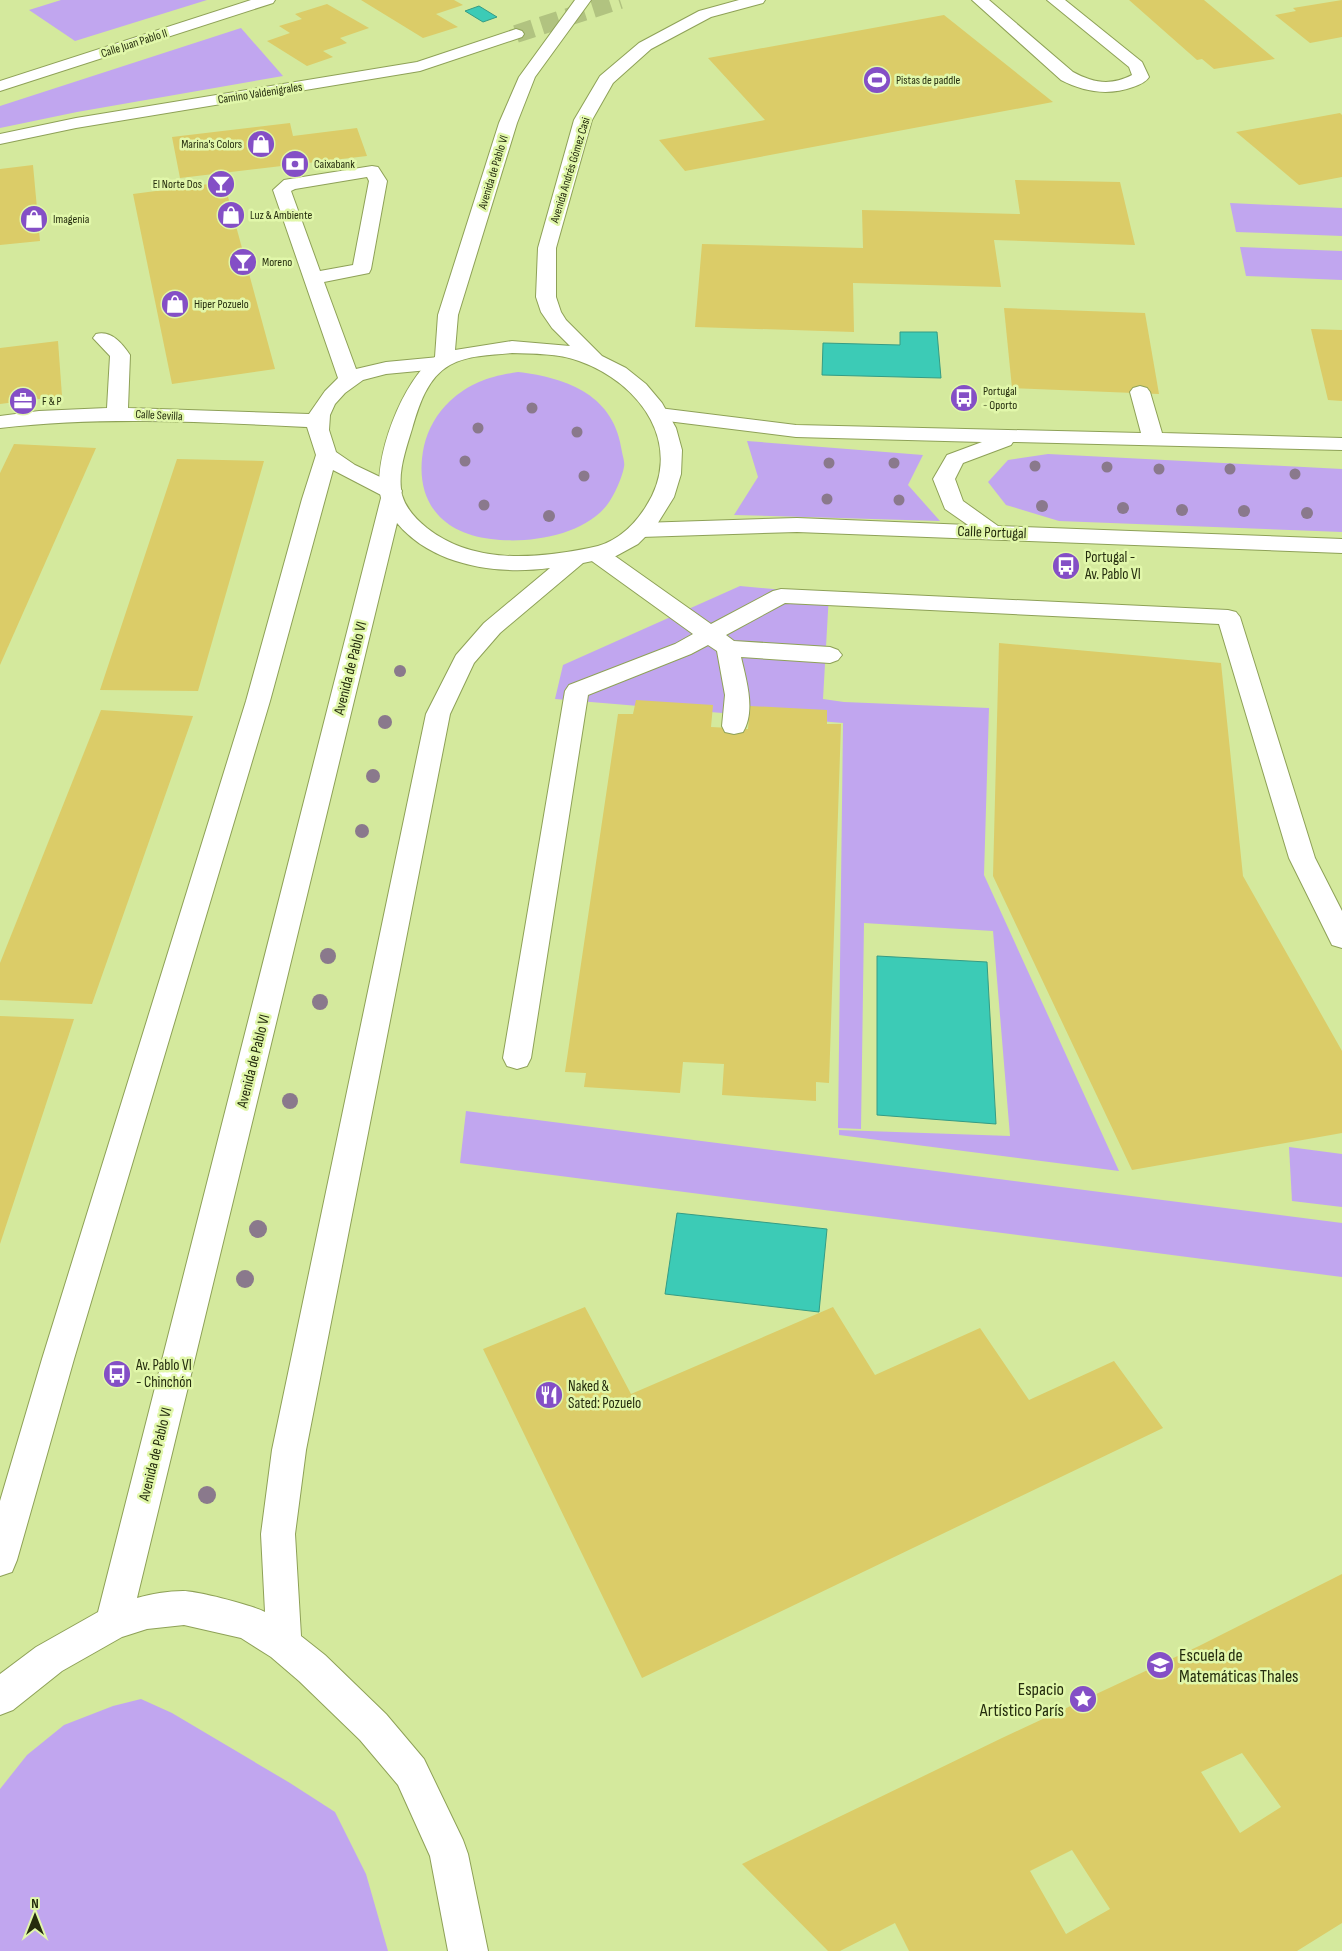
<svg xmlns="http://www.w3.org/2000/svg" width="1342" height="1951" font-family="'Sofia Sans Condensed',sans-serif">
  <rect width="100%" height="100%" fill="#d4e99d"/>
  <g fill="#c1a6ef">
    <path d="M61,0H207L75,41L29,10Z"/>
    <path d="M241,28L283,76L77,112L0,128V106Z"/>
    <path d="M1230,203L1342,208V236L1236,232Z"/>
    <path d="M1240,247L1342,251V280L1246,276Z"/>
    <path d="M518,372C569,378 615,396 622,452C623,457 625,463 624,467C622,478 614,496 607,505C583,536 527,544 491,539C439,533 413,498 424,446C428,429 437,413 450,401C471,382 491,376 518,372Z"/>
    <path d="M747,441L923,455L908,485L940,521L734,515L758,477Z"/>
    <path d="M1048,454L1342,469V532L1059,521L1006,505L988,482L1008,460Z"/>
    <path d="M740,586L829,594L823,699L844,702L989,708L984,875L1119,1171L839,1135V1130L1010,1136L993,931L864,923L861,1129L838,1128L843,723L555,699L563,665Z"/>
    <path d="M466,1111L1342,1223V1277L460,1163Z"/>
    <path d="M1289,1147L1342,1154V1207L1292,1201Z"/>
    <path d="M141,1699L172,1713L290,1783L335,1812L366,1874L388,1951H0V1789L27,1755L64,1725L113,1706Z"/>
  </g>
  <g fill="#3ccbb6" stroke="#359c84">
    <path d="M479,6L497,17L483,22L465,11Z"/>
    <path d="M900,332H937L941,378L822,375L823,343L900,345Z"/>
    <path d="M877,956L987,962L996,1124L877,1115Z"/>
    <path d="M677,1213L827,1229L819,1312L665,1294Z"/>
  </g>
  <g fill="#dbcc68" fill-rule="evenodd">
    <path d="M361,0H454L463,5L436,14L458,27L423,38Z"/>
    <path d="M1129,0H1204L1275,59L1214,69L1202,59L1197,60Z"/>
    <path d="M1342,0V37L1310,43L1275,15L1296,11L1293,8Z"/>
    <path d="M327,4L369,28L340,38L347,43L323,51L333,57L307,66L267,41L290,33L279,26L302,19L295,14Z"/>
    <path d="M944,15L1053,102L685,171L659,140L765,120L708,58Z"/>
    <path d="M1340,113L1342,115V177L1299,185L1236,132Z"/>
    <path d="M290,123L293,136L357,128L367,156L180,178L172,137Z"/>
    <path d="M33,165L40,241L0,245V169Z"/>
    <path d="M1015,180L1120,182L1135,245L994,240L1001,287L853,283L854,332L695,327L702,244L863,248L862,210L1020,214Z"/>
    <path d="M224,182L275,369L172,384L133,194Z"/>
    <path d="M1004,308L1145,313L1159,394L1012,388Z"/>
    <path d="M1311,329L1342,330V401L1328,400Z"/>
    <path d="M58,341L62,396L0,404V348Z"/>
    <path d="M14,444L96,448L0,665V473Z"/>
    <path d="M177,459L264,461L198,691L100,690Z"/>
    <path d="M999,643L1221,663L1243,876L1342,1051V1133L1132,1170L993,876Z"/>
    <path d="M636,700L713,705L711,727L748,729L750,706L827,710V724H841L829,1083L816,1082V1101L722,1095L724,1064L683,1062L680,1093L584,1087L586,1073L565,1072L618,714H633Z"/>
    <path d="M101,710L193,716L92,1004L0,1000V963Z"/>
    <path d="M0,1016L74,1019L0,1244Z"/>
    <path d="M585,1307L631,1394L833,1307L875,1375L980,1328L1029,1400L1114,1361L1163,1428L642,1678L483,1349Z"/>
    <path d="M1342,1574V1923L1297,1951H909L895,1923L840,1951H828L742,1864L1002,1738L1199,1646ZM1242,1753L1281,1807L1240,1833L1201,1772ZM1072,1850L1110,1909L1066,1934L1030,1871Z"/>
  </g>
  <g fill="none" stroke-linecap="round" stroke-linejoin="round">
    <path stroke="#b1c380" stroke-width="18" stroke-dasharray="18 9" stroke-linecap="butt" d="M516,34L620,0"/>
    <defs>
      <g id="minor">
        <path d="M251,0H275L273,3L0,91V81Z"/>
        <path d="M972,0H989L1073,72C1093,83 1111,86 1132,75L1129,67L1047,0H1065L1142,62L1149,77C1146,82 1139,85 1133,87C1108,96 1084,92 1061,80Z"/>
        <path d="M516,29L522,31L524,34L522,37L420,71L76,128L0,144V134L76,118L417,62Z"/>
        <path d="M372,166L378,167L387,181L371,269L369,273L324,282L356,369L386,362L439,357L446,359L449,363L446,367L439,369L386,374L363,380L345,393L335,404L330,415L329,430L336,452L355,465L399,486L402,491L399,496L391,497L383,496L333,470L270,701L74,1359L17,1560L12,1572L0,1576V1501L42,1359L246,701L302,499L316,455L307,427C205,422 103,416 0,428V416L39,411L107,408L110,356L93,338L96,334C111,330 122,343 130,355L128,408L309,414L325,391L338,378L273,190L284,180L290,179ZM367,177L369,181L353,265L320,271L291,191L295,189Z"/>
        <path d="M1140,386L1147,388L1150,392L1162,433L1342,438V450L1013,442L1011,445L963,463L955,479L963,501L998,526L1342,539V553L797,532L641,537L633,535L630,530L633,525L641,523L797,518L968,525L945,509L933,479L947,455L982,442L796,437L659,420L652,418L649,414L652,410L659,408L796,425L1141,433L1130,392L1133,388Z"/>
        <path d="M597,547L605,549L711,624L773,591L781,589L1228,610L1236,612L1240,617L1315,858L1342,911V948L1332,945L1289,858L1219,624L785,603L726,635L734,641L830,647L838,650L842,655L838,660L830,663L741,657C746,679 756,711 743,732L734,734L725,732L722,726L725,695L717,651L708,645L691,654L588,695L531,1058L527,1066L517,1069L507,1066L503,1058L565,691L569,685L675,644L693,634L589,559L586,554L589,549Z"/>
      </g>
      <path id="major" d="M575,0H591L535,77L517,123L458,315L455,350L512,341L570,346L552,328L541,312L536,297L538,248L574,120L600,76L639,43L699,11L739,0H765L763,3L711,17L651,49L613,83L592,120L556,248V297L561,312L566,320L602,356L626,368L646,384L662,403L676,428L682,450L681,474L674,497L656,526L638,544L616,556L583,563L500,633L474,663L450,714L306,1450L295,1534L301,1636L325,1655L386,1714L424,1759L463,1840L468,1854L488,1951H448L430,1856L398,1785L360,1740L299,1681L271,1657L241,1638L184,1625L147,1629L122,1637L62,1671L13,1710L0,1715V1674L36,1647L98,1612L381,498C372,460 403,379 435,357L438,315L499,123L519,77ZM512,353C534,354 558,353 579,361C641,383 686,446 645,508C632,528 614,544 589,548C534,559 473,564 427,528C416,519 406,509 402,495C397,473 406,449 412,429C419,405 427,378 450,365C468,355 491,355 512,353ZM397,523C433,566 497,575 550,568L484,623L456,655L426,714L272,1450L261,1534L265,1612C252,1605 197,1591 183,1591C168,1591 151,1594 137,1598Z"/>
    </defs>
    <use href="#minor" stroke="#8ea157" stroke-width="2"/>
    <use href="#major" stroke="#8ea157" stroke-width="2"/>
    <use href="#minor" fill="#fff" fill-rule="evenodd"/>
    <use href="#major" fill="#fff" fill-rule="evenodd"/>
  </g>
  <g fill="#8a798c">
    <circle cx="532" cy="408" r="5.5"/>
    <circle cx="478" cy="428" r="5.5"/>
    <circle cx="577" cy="432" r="5.5"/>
    <circle cx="465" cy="461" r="5.5"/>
    <circle cx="829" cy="463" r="5.5"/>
    <circle cx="894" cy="463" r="5.5"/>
    <circle cx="1035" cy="466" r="5.5"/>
    <circle cx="1107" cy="467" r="5.5"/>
    <circle cx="1159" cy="469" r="5.5"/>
    <circle cx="1230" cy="469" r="5.5"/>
    <circle cx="1295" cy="474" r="5.5"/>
    <circle cx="584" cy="476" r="5.5"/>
    <circle cx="827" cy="499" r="5.5"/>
    <circle cx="899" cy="500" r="5.5"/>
    <circle cx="484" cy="505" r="5.5"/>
    <circle cx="1042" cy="506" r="6"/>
    <circle cx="1123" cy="508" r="6"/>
    <circle cx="1182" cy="510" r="6"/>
    <circle cx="1244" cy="511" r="6"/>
    <circle cx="1307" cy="513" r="6"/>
    <circle cx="549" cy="516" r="6"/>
    <circle cx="400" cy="671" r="6"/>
    <circle cx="385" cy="722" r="7"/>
    <circle cx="373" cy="776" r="7"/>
    <circle cx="362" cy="831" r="7"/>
    <circle cx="328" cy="956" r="8"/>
    <circle cx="320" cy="1002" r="8"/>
    <circle cx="290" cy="1101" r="8"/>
    <circle cx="258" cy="1229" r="9"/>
    <circle cx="245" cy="1279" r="9"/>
    <circle cx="207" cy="1495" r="9"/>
  </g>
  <defs>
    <symbol id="stadium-disc" viewBox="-11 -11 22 22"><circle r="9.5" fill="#844fc6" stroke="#e1f7aa"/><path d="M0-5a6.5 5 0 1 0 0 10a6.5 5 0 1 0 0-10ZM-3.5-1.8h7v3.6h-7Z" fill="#fff"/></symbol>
    <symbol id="shop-disc" viewBox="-11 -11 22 22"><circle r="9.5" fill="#844fc6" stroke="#e1f7aa"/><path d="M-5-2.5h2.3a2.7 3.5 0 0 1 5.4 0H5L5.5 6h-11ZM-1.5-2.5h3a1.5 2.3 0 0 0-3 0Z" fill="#fff"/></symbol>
    <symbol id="bank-disc" viewBox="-11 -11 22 22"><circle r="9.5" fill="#844fc6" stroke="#e1f7aa"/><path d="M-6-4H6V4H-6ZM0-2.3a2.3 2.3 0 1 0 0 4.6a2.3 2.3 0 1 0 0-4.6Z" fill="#fff"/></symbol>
    <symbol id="bar-disc" viewBox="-11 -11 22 22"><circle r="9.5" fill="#844fc6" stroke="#e1f7aa"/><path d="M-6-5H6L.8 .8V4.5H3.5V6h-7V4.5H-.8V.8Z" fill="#fff"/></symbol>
    <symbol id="bus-disc" viewBox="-11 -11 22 22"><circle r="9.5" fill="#844fc6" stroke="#e1f7aa"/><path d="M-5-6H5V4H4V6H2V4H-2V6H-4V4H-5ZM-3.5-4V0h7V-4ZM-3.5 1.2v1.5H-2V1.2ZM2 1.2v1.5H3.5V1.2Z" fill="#fff"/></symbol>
    <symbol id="office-disc" viewBox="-11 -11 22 22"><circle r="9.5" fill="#844fc6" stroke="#e1f7aa"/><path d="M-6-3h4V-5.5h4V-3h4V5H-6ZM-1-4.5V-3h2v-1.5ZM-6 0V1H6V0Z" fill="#fff"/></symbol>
    <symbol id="restaurant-disc" viewBox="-11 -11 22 22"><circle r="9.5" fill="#844fc6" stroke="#e1f7aa"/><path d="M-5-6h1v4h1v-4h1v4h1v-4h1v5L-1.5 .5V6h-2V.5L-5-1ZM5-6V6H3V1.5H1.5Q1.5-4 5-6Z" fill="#fff"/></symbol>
    <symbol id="school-disc" viewBox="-11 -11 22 22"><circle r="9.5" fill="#844fc6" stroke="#e1f7aa"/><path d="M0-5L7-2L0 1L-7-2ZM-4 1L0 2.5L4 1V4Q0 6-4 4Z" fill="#fff"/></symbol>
    <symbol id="sight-disc" viewBox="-11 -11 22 22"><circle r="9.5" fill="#844fc6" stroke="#e1f7aa"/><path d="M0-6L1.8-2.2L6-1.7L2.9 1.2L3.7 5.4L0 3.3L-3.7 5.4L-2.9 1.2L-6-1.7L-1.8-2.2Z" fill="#fff"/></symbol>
  </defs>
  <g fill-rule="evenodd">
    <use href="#stadium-disc" x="861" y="64" width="32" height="32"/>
    <use href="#shop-disc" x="245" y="128" width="32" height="32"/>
    <use href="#bank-disc" x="279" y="148" width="32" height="32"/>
    <use href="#bar-disc" x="205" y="168" width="32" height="32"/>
    <use href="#shop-disc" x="215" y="199" width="32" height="32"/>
    <use href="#shop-disc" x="18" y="203" width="32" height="32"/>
    <use href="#bar-disc" x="227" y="246" width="32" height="32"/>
    <use href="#shop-disc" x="159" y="288" width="32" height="32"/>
    <use href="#bus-disc" x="948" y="382" width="32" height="32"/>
    <use href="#office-disc" x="7" y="385" width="32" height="32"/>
    <use href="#bus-disc" x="1050" y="550" width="32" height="32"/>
    <use href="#bus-disc" x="101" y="1358" width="32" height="32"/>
    <use href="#restaurant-disc" x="533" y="1379" width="32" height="32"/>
    <use href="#school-disc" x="1144" y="1649" width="32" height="32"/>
    <use href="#sight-disc" x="1067" y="1683" width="32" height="32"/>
  </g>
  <g text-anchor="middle" stroke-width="5" stroke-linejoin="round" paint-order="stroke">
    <g font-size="12" fill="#252d0e" stroke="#e1f7aa">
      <text transform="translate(134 43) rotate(-18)" y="4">Calle Juan Pablo II</text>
      <text transform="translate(260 93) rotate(-9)" y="4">Camino Valdenigrales</text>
      <text transform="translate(570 170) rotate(-73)" y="4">Avenida Andrés Gómez Casi</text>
      <text transform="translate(493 172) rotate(-73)" y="4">Avenida de Pablo VI</text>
      <text transform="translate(159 415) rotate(3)" y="4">Calle Sevilla</text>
    </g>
    <g font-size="12" fill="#252d0e" stroke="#e1f7aa" text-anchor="start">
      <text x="896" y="84">Pistas de paddle</text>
      <text x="242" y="148" text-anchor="end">Marina's Colors</text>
      <text x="314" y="168">Caixabank</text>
      <text x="202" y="188" text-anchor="end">El Norte Dos</text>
      <text x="250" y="219">Luz &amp; Ambiente</text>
      <text x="53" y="223">Imagenia</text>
      <text x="262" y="266">Moreno</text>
      <text x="194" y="308">Hiper Pozuelo</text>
      <text x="983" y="395">Portugal<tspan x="983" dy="14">- Oporto</tspan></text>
      <text x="42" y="405">F &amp; P</text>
    </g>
    <g font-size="15" fill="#252d0e" stroke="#e1f7aa">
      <text transform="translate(992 532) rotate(2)" y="5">Calle Portugal</text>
      <text transform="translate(350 668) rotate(-76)" y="5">Avenida de Pablo VI</text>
      <text transform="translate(253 1061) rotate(-76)" y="5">Avenida de Pablo VI</text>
      <text transform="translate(155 1454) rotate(-76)" y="5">Avenida de Pablo VI</text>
    </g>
    <g font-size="15" fill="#252d0e" stroke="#e1f7aa" text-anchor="start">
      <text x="1085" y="562">Portugal -<tspan x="1085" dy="17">Av. Pablo VI</tspan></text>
      <text x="136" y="1370">Av. Pablo VI<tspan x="136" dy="17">- Chinchón</tspan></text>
      <text x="568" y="1391">Naked &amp;<tspan x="568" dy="17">Sated: Pozuelo</tspan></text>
    </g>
    <g font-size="18" fill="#252d0e" stroke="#e1f7aa" text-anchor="start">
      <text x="1179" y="1661">Escuela de<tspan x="1179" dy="21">Matemáticas Thales</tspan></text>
      <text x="1064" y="1695" text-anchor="end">Espacio<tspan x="1064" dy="21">Artístico París</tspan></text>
    </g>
  </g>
  <g transform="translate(35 1916)" stroke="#e1f7aa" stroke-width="4" paint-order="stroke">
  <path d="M0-4L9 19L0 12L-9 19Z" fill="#252d0e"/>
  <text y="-8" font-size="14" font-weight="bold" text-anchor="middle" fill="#252d0e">N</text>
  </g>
</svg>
